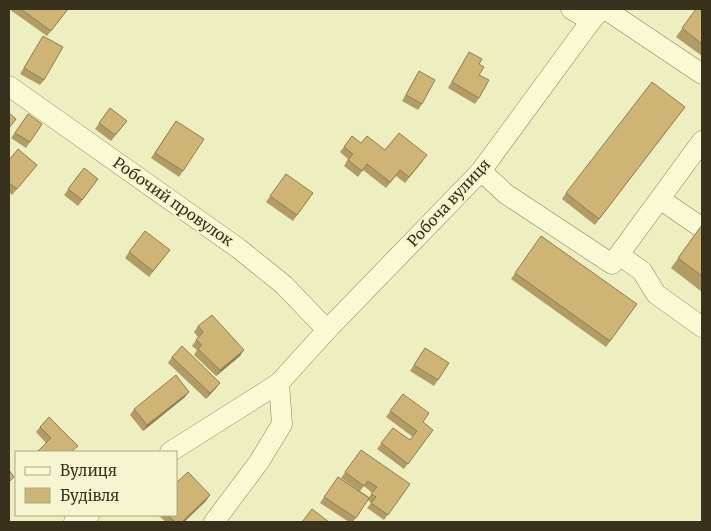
<svg xmlns="http://www.w3.org/2000/svg" width="711" height="531" font-family="Merriweather,serif">
  <rect width="100%" height="100%" fill="#eeefc0"/>
  <g fill="none" stroke-linecap="round" stroke-linejoin="round">
    <defs>
      <g id="minor">
        <path d="M571,9L591,21"/>
        <path d="M605,9L702,74"/>
        <path d="M9,86L238,248L284,285L327,330"/>
        <path d="M481,171L506,194L612,264L702,141"/>
        <path d="M660,199L702,228"/>
        <path d="M619,255L642,271L656,294L702,327"/>
        <path d="M170,452L279,383L327,330L481,171L591,21L601,9"/>
        <path d="M74,522L89,515"/>
        <path d="M214,522L259,462L282,424L279,383"/>
      </g>
    </defs>
    <use href="#minor" stroke="#888158" stroke-width="21"/>
    <use href="#minor" stroke="#f9f9d4" stroke-width="20"/>
  </g>
  <g fill="#b19c65" fill-rule="evenodd">
    <path d="M9,9H68L47,36Z"/>
    <path d="M696,9H702V56L676,37Z"/>
    <path d="M43,36L44,80L40,85L20,74Z"/>
    <path d="M469,52L479,64V98L475,104L448,88Z"/>
    <path d="M419,71L422,104L418,110L402,101Z"/>
    <path d="M685,107L595,225L562,199L566,193Z"/>
    <path d="M110,108L127,121L111,141L95,129Z"/>
    <path d="M28,114L42,124L26,148L11,138Z"/>
    <path d="M176,121L204,139L179,177L151,158Z"/>
    <path d="M352,136L361,143L423,161L405,183L396,176L386,188L363,170L358,177L344,166L348,159L340,152Z"/>
    <path d="M9,160L37,165L12,195L9,192Z"/>
    <path d="M84,168L98,179L78,206L64,195Z"/>
    <path d="M286,174L313,193L293,221L266,202Z"/>
    <path d="M702,225V292L671,268Z"/>
    <path d="M541,236L637,304L606,347L511,279Z"/>
    <path d="M170,250L149,277L125,258L129,252Z"/>
    <path d="M198,326L240,356L216,376L194,355L197,350L192,346L198,337L194,332Z"/>
    <path d="M425,348L449,363L434,386L410,371Z"/>
    <path d="M172,357L220,383L216,388L206,399L168,363Z"/>
    <path d="M403,394L423,423L433,430L404,469L377,449L393,428L410,440L413,437L386,417Z"/>
    <path d="M185,397L143,431L130,415L134,409Z"/>
    <path d="M40,427L78,446L46,443L36,432Z"/>
    <path d="M361,450L410,484L384,520L367,508L371,503L368,500L353,522H349L320,503L338,477L360,491L341,478ZM364,486L372,493L369,497L360,491Z"/>
    <path d="M206,501L184,522H166L158,515H176Z"/>
  </g>
  <g fill="#907f52">
    <path d="M244,350L240,356L216,376L220,370Z"/>
    <path d="M220,383L216,388L206,399L210,393Z"/>
    <path d="M189,392L185,397L143,431L147,425Z"/>
    <path d="M210,495L206,501L184,522H182Z"/>
  </g>
  <g fill="#ceb575" stroke="#907f52">
    <path d="M21,9H68L51,31Z"/>
    <path d="M696,9H702V44L682,28Z"/>
    <path d="M43,36L63,47L44,80L24,68Z"/>
    <path d="M469,52L482,59L479,64L484,67L479,75L489,80L479,98L452,82Z"/>
    <path d="M419,71L435,80L422,104L406,95Z"/>
    <path d="M652,82L685,107L599,219L566,193Z"/>
    <path d="M110,108L127,121L115,135L99,123Z"/>
    <path d="M9,113L16,119L9,128Z"/>
    <path d="M28,114L42,124L30,142L15,133Z"/>
    <path d="M176,121L204,139L183,171L155,153Z"/>
    <path d="M399,133L427,155L409,177L400,170L390,182L367,164L362,171L348,160L353,154L344,147L352,136L361,143L367,136L385,150Z"/>
    <path d="M18,149L37,165L17,189L9,183V160Z"/>
    <path d="M84,168L98,179L82,200L68,189Z"/>
    <path d="M286,174L313,193L297,215L270,196Z"/>
    <path d="M702,225V276L678,258Z"/>
    <path d="M145,231L170,250L153,271L129,252Z"/>
    <path d="M541,236L637,304L610,341L515,273Z"/>
    <path d="M212,315L244,350L220,370L198,349L202,345L196,340L203,332L198,326Z"/>
    <path d="M182,346L220,383L210,393L172,357Z"/>
    <path d="M425,348L449,363L438,380L414,365Z"/>
    <path d="M176,375L189,392L147,425L134,409Z"/>
    <path d="M403,394L429,413L423,422L433,430L408,464L381,443L393,428L410,440L417,431L390,411Z"/>
    <path d="M49,417L78,446L71,452H37L51,438L40,427Z"/>
    <path d="M361,450L410,484L388,515L371,503L376,497L371,494L377,487L368,481L364,486L345,472Z"/>
    <path d="M9,470L14,477L9,482Z"/>
    <path d="M188,472L210,495L182,522H175L168,515H176V483Z"/>
    <path d="M338,477L369,498L356,518L324,497Z"/>
    <path d="M312,509L329,522H302Z"/>
  </g>
  <g text-anchor="middle" stroke-width="4" stroke-linejoin="round" paint-order="stroke">
    <g font-size="15" fill="#38321d" stroke="#f5f6d0">
      <text transform="translate(173 202) rotate(35)" y="5">Робочий провулок</text>
      <text transform="translate(449 203) rotate(-47)" y="5">Робоча вулиця</text>
    </g>
  </g>
  <rect width="711" height="531" fill="none" stroke="#38321d" stroke-width="20"/>
  <rect x="15" y="451" width="162" height="65" fill="#f5f6d0" stroke="#a9a888"/>
  <rect x="25" y="467" width="25" height="8" fill="#f9f9d4" stroke="#a9a888"/>
  <text x="60" y="476" font-size="15" fill="#38321d">Вулиця</text>
  <rect x="25" y="488" width="25" height="15" fill="#ceb575" stroke="#a9a888"/>
  <text x="60" y="501" font-size="15" fill="#38321d">Будівля</text>
</svg>
